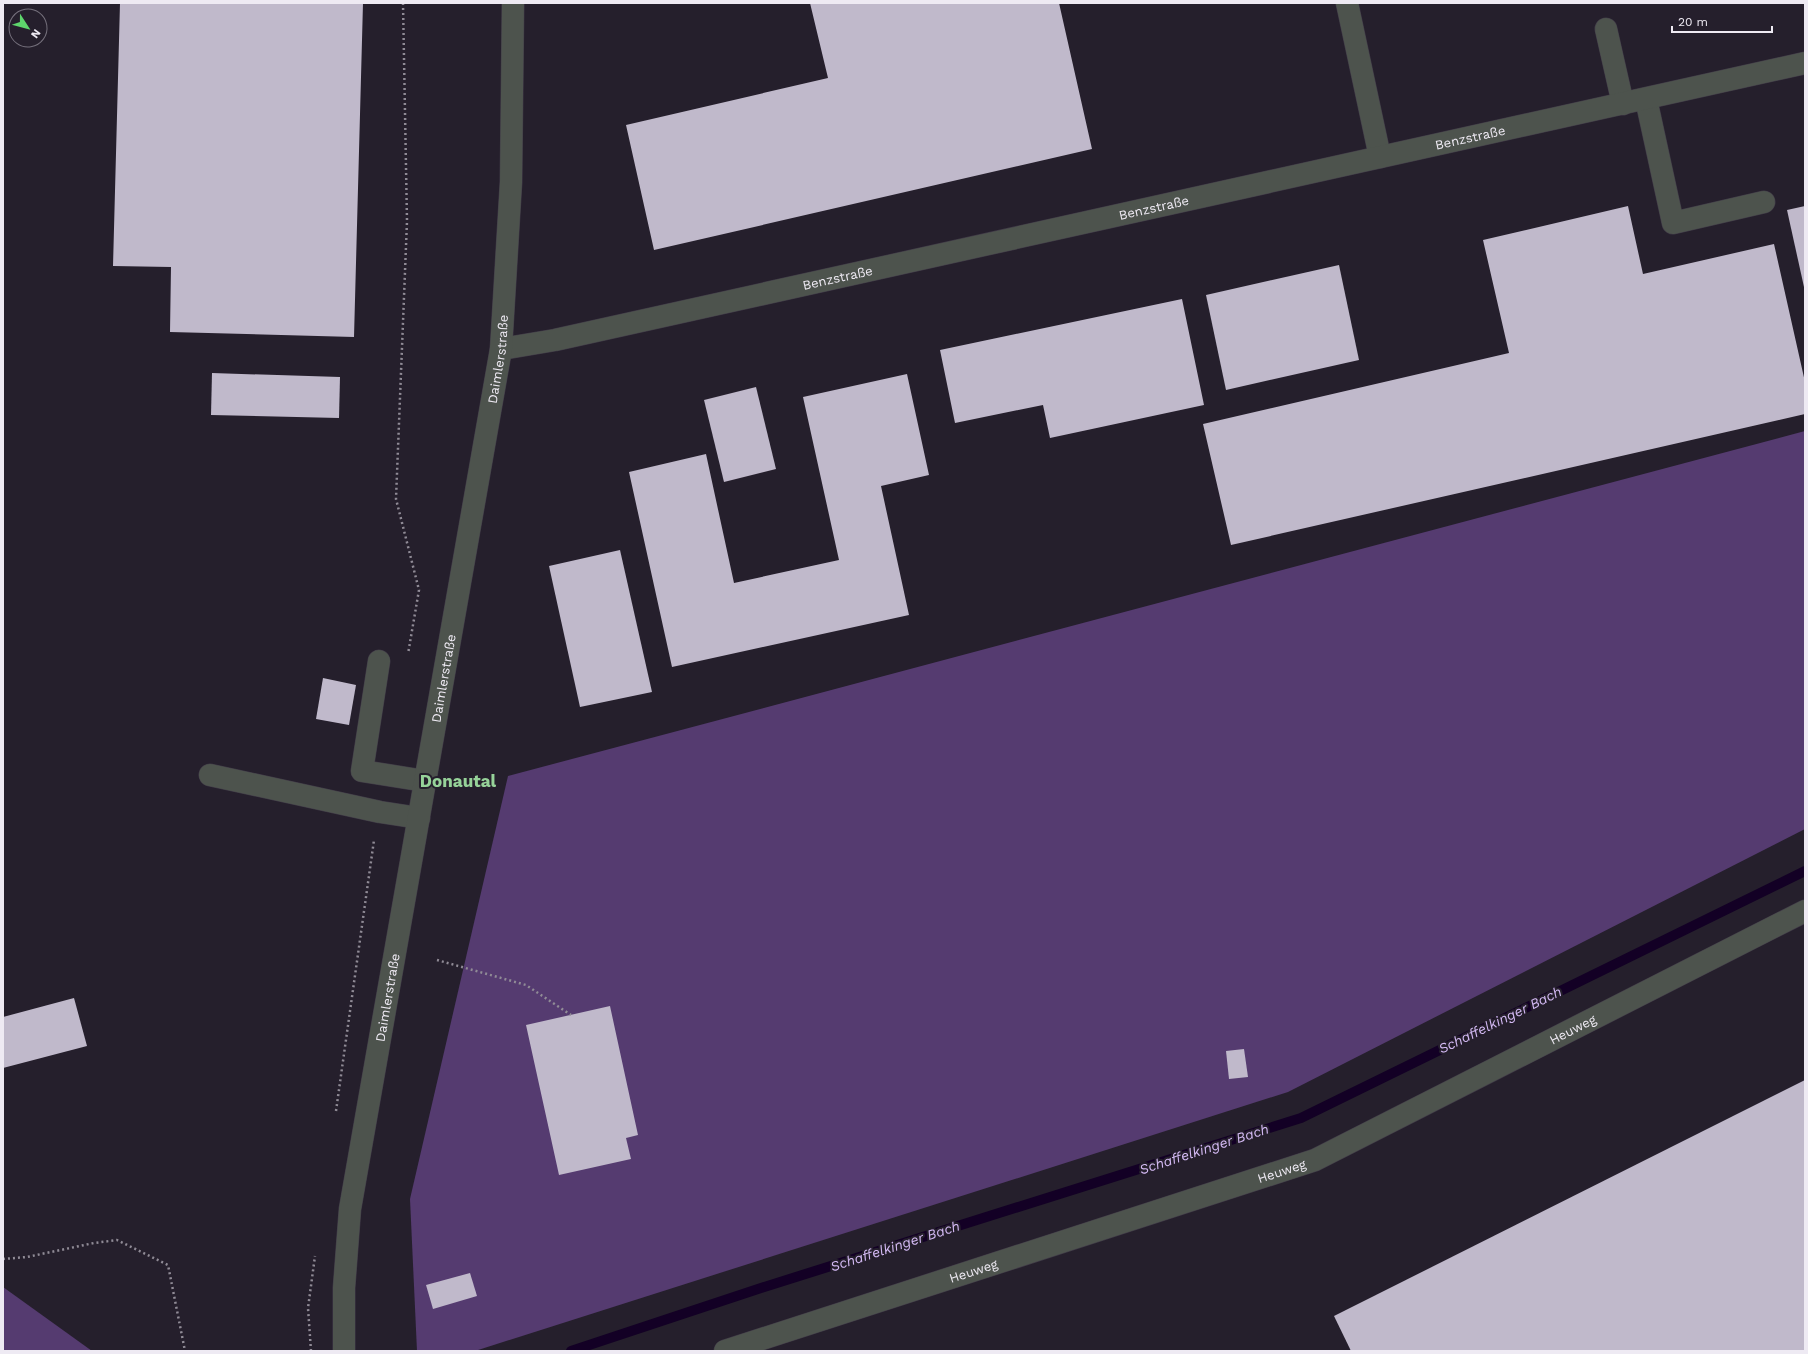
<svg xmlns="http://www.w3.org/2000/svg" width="1808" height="1354" font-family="'Work Sans',sans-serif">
  <rect width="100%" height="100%" fill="#251f2c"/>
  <g fill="#553b70">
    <path d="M1805,431V829L1288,1092L475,1351H417L410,1199L508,776Z"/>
    <path d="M3,1287L92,1351H3Z"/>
  </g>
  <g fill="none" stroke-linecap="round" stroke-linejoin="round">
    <path stroke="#130025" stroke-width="10" d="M571,1351L761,1288L1301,1118L1805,871"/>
  </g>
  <g fill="#c0b9cb">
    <path d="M120,3H363L354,337L170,332L171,267L113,266Z"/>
    <path d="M810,3H1059L1092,149L654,250L626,125L828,78Z"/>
    <path d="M1628,206L1643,274L1774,244L1805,382V414L1231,545L1203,424L1509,353L1483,240Z"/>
    <path d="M1805,206V287H1804L1787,210Z"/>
    <path d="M1339,265L1359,360L1226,390L1206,295Z"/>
    <path d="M1182,299L1204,405L1050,438L1043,405L955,423L940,350Z"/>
    <path d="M212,373L340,377L339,418L211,415Z"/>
    <path d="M907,374L929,475L881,486L909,615L672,667L629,472L706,454L734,583L839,560L803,397Z"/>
    <path d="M756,387L776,469L724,482L704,400Z"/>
    <path d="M620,550L652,692L580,707L549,566Z"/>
    <path d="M323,678L356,685L349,725L316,719Z"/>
    <path d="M74,998L87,1046L3,1068V1017Z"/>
    <path d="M610,1006L638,1135L626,1138L631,1159L559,1175L526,1025Z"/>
    <path d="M1244,1049L1248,1077L1229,1079L1226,1051Z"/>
    <path d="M1805,1080V1351H1351L1334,1316Z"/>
    <path d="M470,1273L477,1296L433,1309L426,1285Z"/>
  </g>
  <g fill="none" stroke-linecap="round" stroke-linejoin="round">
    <defs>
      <g id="minor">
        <path d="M1347,3L1380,157"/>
        <path d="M1606,29L1623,104"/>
        <path d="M1646,99L1673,223L1764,202"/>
        <path id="s1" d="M501,349L555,340L1805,63"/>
        <path d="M379,661L362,771L425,781"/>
        <path d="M210,775L380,812L419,818"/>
        <path id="s2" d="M344,1351V1288L350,1209L501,349L511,182L513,3"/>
        <path id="s3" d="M725,1351L1315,1160L1805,911"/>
      </g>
    </defs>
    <use href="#minor" stroke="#413b48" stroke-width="23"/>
    <g stroke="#908b96" stroke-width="2.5" stroke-dasharray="2 3" stroke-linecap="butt">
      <path d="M403,3L407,221L396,499L419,590L408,654"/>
      <path d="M437,960L526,985L571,1015"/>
      <path d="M336,1111L374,840"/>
      <path d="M3,1259L27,1257L94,1243L117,1240L168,1265L185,1351"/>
      <path d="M311,1351L308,1308L315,1256"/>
    </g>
    <use href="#minor" stroke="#4d534d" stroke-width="22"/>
  </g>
  <g text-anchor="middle" stroke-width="4" stroke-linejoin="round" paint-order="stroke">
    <g font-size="13" fill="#eeeaf3" stroke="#251f2c">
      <text dy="5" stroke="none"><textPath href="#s1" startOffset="992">Benzstraße</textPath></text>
      <text dy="5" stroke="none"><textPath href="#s1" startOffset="668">Benzstraße</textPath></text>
      <text dy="5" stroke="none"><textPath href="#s1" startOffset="344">Benzstraße</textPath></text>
      <text dy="5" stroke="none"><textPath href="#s2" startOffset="1005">Daimlerstraße</textPath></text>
      <text dy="5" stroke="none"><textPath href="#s2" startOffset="681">Daimlerstraße</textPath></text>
      <text dy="5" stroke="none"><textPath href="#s2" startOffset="357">Daimlerstraße</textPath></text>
      <text dy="5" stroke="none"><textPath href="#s3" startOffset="909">Heuweg</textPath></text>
      <text dy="5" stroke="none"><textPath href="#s3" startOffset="585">Heuweg</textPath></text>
      <text dy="5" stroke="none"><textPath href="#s3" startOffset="261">Heuweg</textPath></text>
    </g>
    <g font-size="14" font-style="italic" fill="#d4baf4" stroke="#251f2c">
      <text transform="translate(1500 1020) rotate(-26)" y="5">Schaffelkinger Bach</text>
      <text transform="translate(1204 1149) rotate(-18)" y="5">Schaffelkinger Bach</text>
      <text transform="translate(895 1246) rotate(-18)" y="5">Schaffelkinger Bach</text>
    </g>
    <g font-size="17" font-weight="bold" fill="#96d299" stroke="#251f2c">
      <text x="458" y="787">Donautal</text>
    </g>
  </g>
  <rect width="1808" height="1354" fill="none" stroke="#eeeaf3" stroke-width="8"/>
  <g transform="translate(28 28) rotate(126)"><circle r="19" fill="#251f2c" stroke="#75707c"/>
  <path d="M0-3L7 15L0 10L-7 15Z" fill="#5ed56c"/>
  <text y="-6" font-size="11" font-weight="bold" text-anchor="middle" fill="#eeeaf3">N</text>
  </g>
  <path d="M1672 26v6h100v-6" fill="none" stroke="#eeeaf3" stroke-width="2"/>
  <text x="1678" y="26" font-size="12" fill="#eeeaf3" stroke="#251f2c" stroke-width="3" paint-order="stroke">20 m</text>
</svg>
